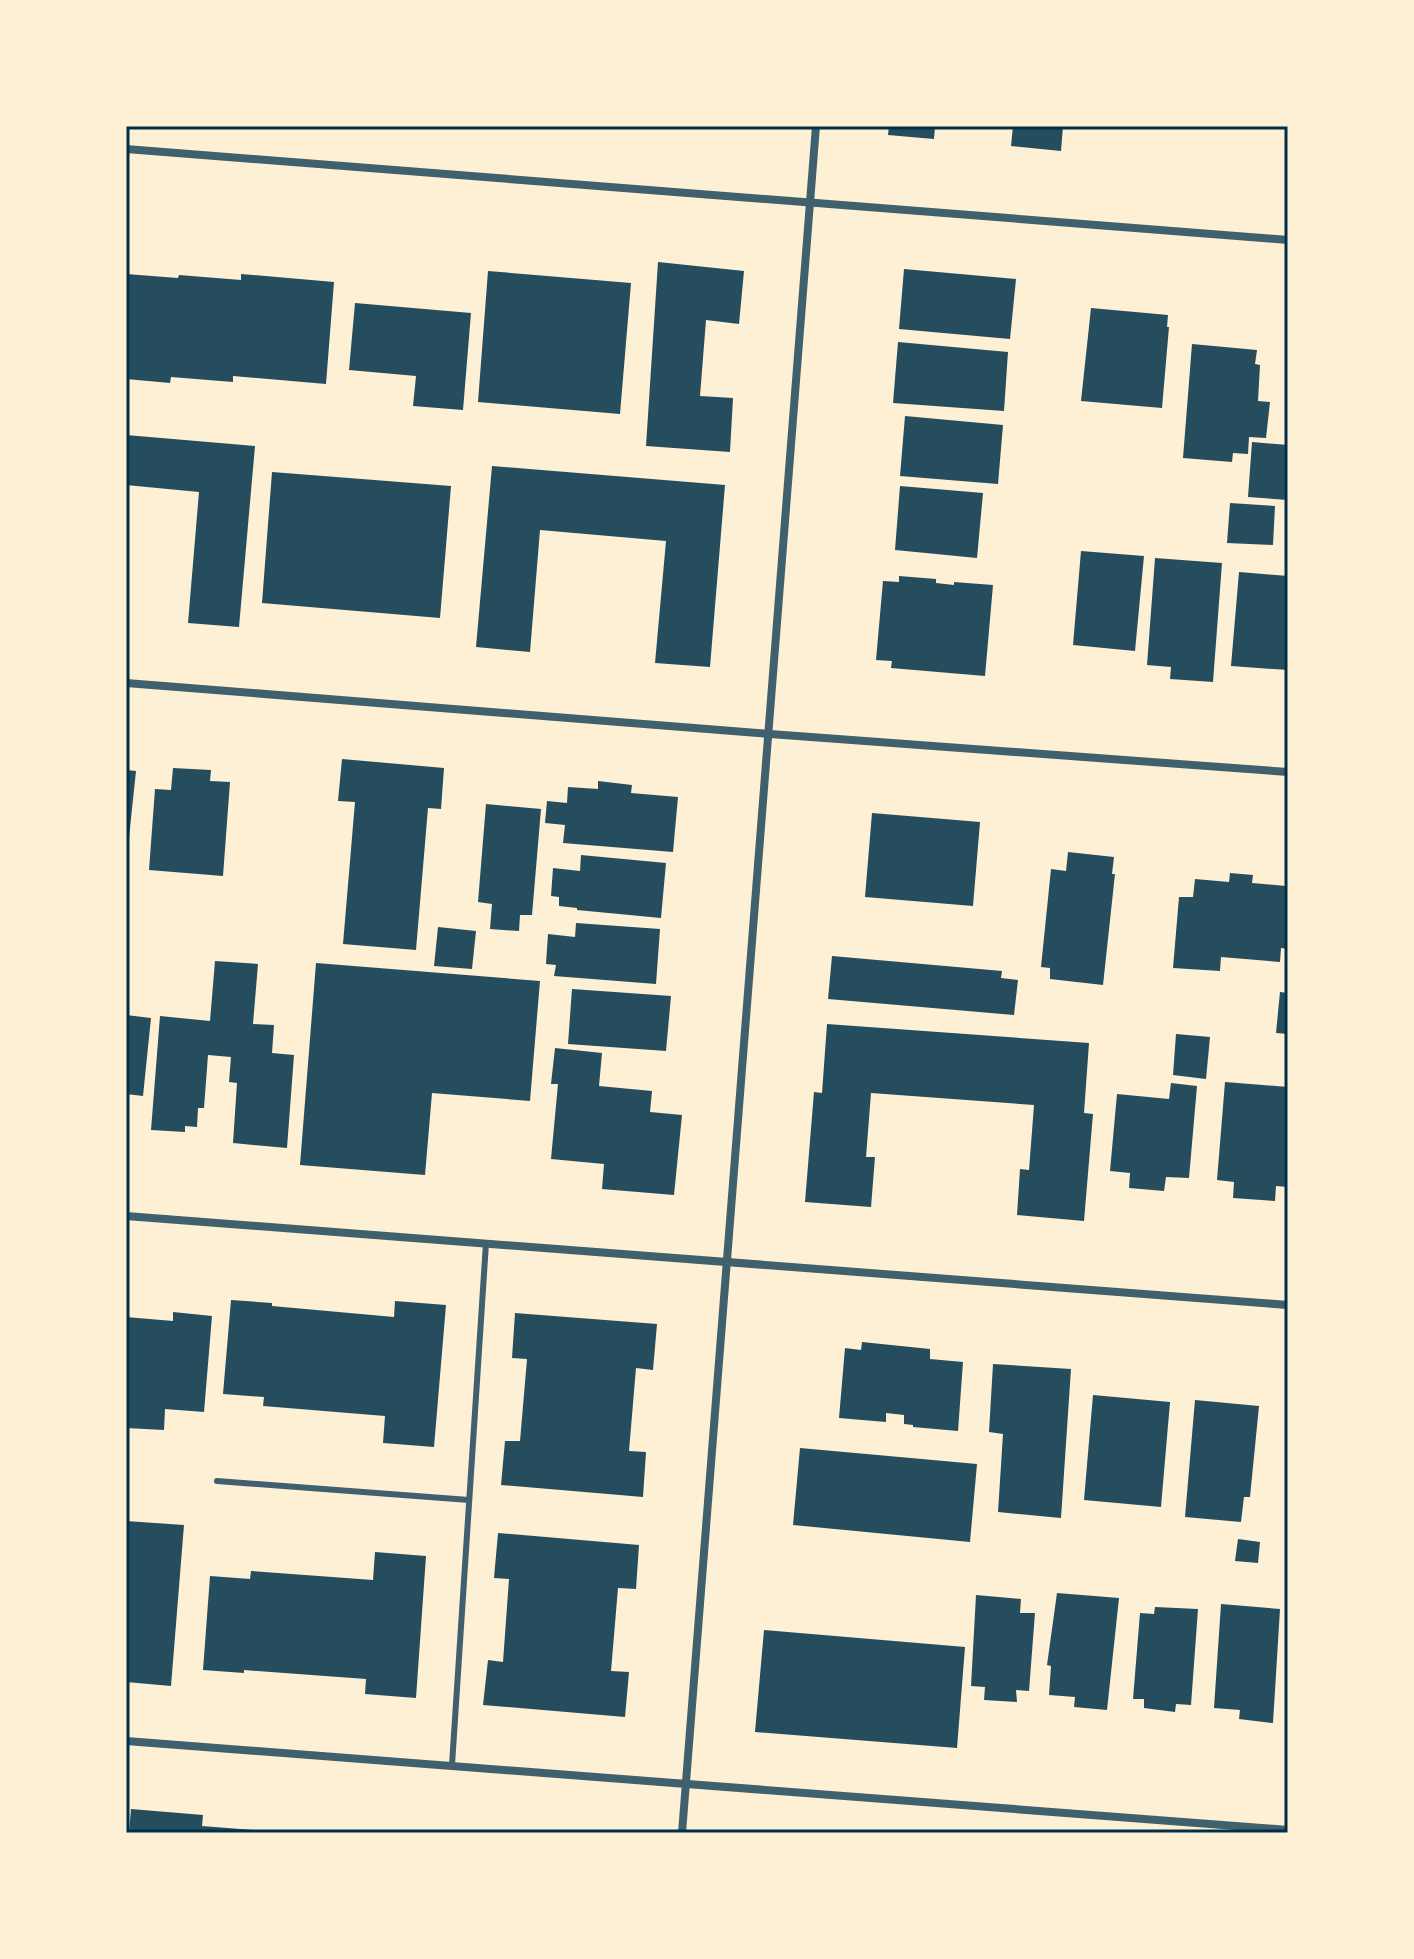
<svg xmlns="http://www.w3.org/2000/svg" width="1414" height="1959" font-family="'IBM Plex Serif',serif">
  <rect width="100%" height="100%" fill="#fdf0d5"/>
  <g fill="#264d5e">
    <path d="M889,126H935L934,139L888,135Z"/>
    <path d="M1013,126H1063L1061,151L1011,146Z"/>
    <path d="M658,262L744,271L739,324L706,320L700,396L733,398L730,452L646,446Z"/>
    <path d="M904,269L1016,279L1010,339L899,329Z"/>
    <path d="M488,271L631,283L620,414L478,402Z"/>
    <path d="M126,274L178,278L179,275L241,280V274L334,282L326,384L233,376V382L171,377L170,383L126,379Z"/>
    <path d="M355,303L471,313L463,410L413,406L416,376L349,370Z"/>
    <path d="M1091,308L1168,315L1167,327H1169L1162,408L1081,401Z"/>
    <path d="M898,342L1008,352L1004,411L893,403Z"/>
    <path d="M1192,344L1257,350L1255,364L1260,365L1258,401L1270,402L1266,438L1249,437L1248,454L1233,453L1232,462L1183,458Z"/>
    <path d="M905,416L1003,425L998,484L900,476Z"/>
    <path d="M126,435L255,446L239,627L188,623L199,492L126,485Z"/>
    <path d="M1252,442L1288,445V500L1248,497Z"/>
    <path d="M492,466L725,485L710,667L655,663L666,541L540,530L530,652L476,647Z"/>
    <path d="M272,472L451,486L440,618L262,603Z"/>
    <path d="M900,486L983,493L977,558L895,550Z"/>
    <path d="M1230,503L1275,506L1273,545L1227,543Z"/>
    <path d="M1081,551L1144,556L1135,651L1073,645Z"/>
    <path d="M1155,558L1222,563L1213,682L1170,679L1171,667L1147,665Z"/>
    <path d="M1239,572L1288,576V670L1231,666Z"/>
    <path d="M899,576L936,579V583L954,585V582L993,585L985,676L891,668L892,661L876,660L883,581L899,582Z"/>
    <path d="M342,759L444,768L441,809L428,808L416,950L343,944L355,802L338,801Z"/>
    <path d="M173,768L211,770L210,781L230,782L223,876L149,870L155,789L171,790Z"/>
    <path d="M126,770L136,771L128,847L126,846Z"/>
    <path d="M598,781L632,785L631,793L678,797L673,852L563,843L565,825L545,823L547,801L567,803L568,787L598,789Z"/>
    <path d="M486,804L541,809L532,915H520L519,931L490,929L492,904L478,902Z"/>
    <path d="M872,813L980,822L973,906L865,897Z"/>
    <path d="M1068,852L1114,857L1112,874H1115L1103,985L1050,979V968L1041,967L1051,869L1066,871Z"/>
    <path d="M581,855L666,863L661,918L577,910V908L559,906V897L551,896L553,868L580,871Z"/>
    <path d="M1230,873L1253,875L1252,883L1286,886L1288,949L1281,948L1280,962L1221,957L1220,971L1173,968L1179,897H1193L1195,879L1229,882Z"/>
    <path d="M576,923L660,929L656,984L554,976L556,965L546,964L548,934L575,937Z"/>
    <path d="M438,927L476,931L472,969L434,966Z"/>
    <path d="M832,956L1002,971L1001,978L1018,980L1014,1015L828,999Z"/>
    <path d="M215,961L258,964L253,1024L274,1025L272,1053L294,1055L287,1148L233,1143L237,1083L229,1082L231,1057L208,1055L204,1108H198L197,1127L185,1126V1132L151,1130L160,1016L210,1021Z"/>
    <path d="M316,963L540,981L530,1101L432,1093L425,1175L300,1165Z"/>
    <path d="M572,989L671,996L666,1051L568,1044Z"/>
    <path d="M1280,992L1288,993V1034L1276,1033Z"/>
    <path d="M126,1015L151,1018L143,1096L126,1094Z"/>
    <path d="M827,1024L1089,1043L1084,1113L1093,1114L1084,1221L1017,1215L1020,1169L1029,1170L1034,1105L871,1093L866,1157H875L871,1207L805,1202L814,1092L822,1093Z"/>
    <path d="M1176,1034L1210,1037L1206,1079L1173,1075Z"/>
    <path d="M555,1048L602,1053L599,1086L652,1091L650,1112L682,1115L674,1195L602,1189L604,1164L551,1159L558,1084H551Z"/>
    <path d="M1225,1082L1288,1087V1187L1276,1186L1275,1201L1233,1198L1234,1182L1217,1180Z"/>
    <path d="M1171,1083L1197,1086L1189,1178L1166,1177L1164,1191L1129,1188L1130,1173L1110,1171L1117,1094L1169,1099Z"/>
    <path d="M231,1300L272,1303V1306L394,1317L395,1301L446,1305L434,1447L383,1443L385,1416L263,1406L264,1397L223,1394Z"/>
    <path d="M173,1312L212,1316L204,1412L165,1409L164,1430L126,1428V1317L173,1321Z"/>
    <path d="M515,1313L657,1324L653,1370L636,1368L629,1451L646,1452L643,1497L501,1485L505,1441H520L527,1359L512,1358Z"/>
    <path d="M862,1342L930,1349V1359L963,1362L958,1431L913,1427V1425L904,1424V1415L886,1413V1422L839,1418L845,1348L861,1350Z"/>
    <path d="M993,1364L1071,1369L1061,1518L998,1512L1003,1434L989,1432Z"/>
    <path d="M1093,1395L1170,1402L1161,1507L1084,1500Z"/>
    <path d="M1195,1400L1259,1406L1250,1497H1244L1241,1522L1185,1517Z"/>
    <path d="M800,1448L977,1464L970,1542L793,1525Z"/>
    <path d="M126,1521L184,1525L171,1686L126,1682Z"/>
    <path d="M498,1533L639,1545L636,1589L618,1588L611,1671L629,1672L625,1717L483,1705L488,1660L503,1662L509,1579L494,1578Z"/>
    <path d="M1238,1539L1260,1542L1258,1563L1235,1561Z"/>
    <path d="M375,1552L426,1556L416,1698L365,1694L366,1679L244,1670V1673L203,1670L210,1576L250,1579L251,1571L373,1580Z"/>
    <path d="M1057,1593L1119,1598L1107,1710L1074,1707L1075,1697L1049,1695L1051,1666L1047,1665Z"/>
    <path d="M976,1595L1021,1599L1020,1613H1035L1029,1691L1016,1690L1017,1702L984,1700L985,1687L971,1686Z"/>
    <path d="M1221,1604L1280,1609L1273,1723L1239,1719L1240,1710L1214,1708Z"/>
    <path d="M1155,1607L1198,1609L1191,1705L1176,1704L1175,1712L1144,1708V1699H1133L1140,1613L1154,1614Z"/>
    <path d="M764,1630L965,1647L957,1748L755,1732Z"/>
    <path d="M131,1809L203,1815L202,1826L266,1831V1833H129Z"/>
  </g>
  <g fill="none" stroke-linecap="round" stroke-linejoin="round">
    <g stroke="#3f606c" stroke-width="6">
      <path d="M217,1481L469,1500"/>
      <path d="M452,1765L486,1243"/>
    </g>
    <g stroke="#3f606c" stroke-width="8">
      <path d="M126,149L1288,240"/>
      <path d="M126,683L770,734L1288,772"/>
      <path d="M126,1216L1288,1305"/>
      <path d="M126,1741L1288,1830"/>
      <path d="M682,1833L816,126"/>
    </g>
  </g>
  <rect width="1414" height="1959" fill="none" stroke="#fdf0d5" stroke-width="256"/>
  <rect x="128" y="128" width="1158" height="1703" fill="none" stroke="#003049" stroke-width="3"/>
</svg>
